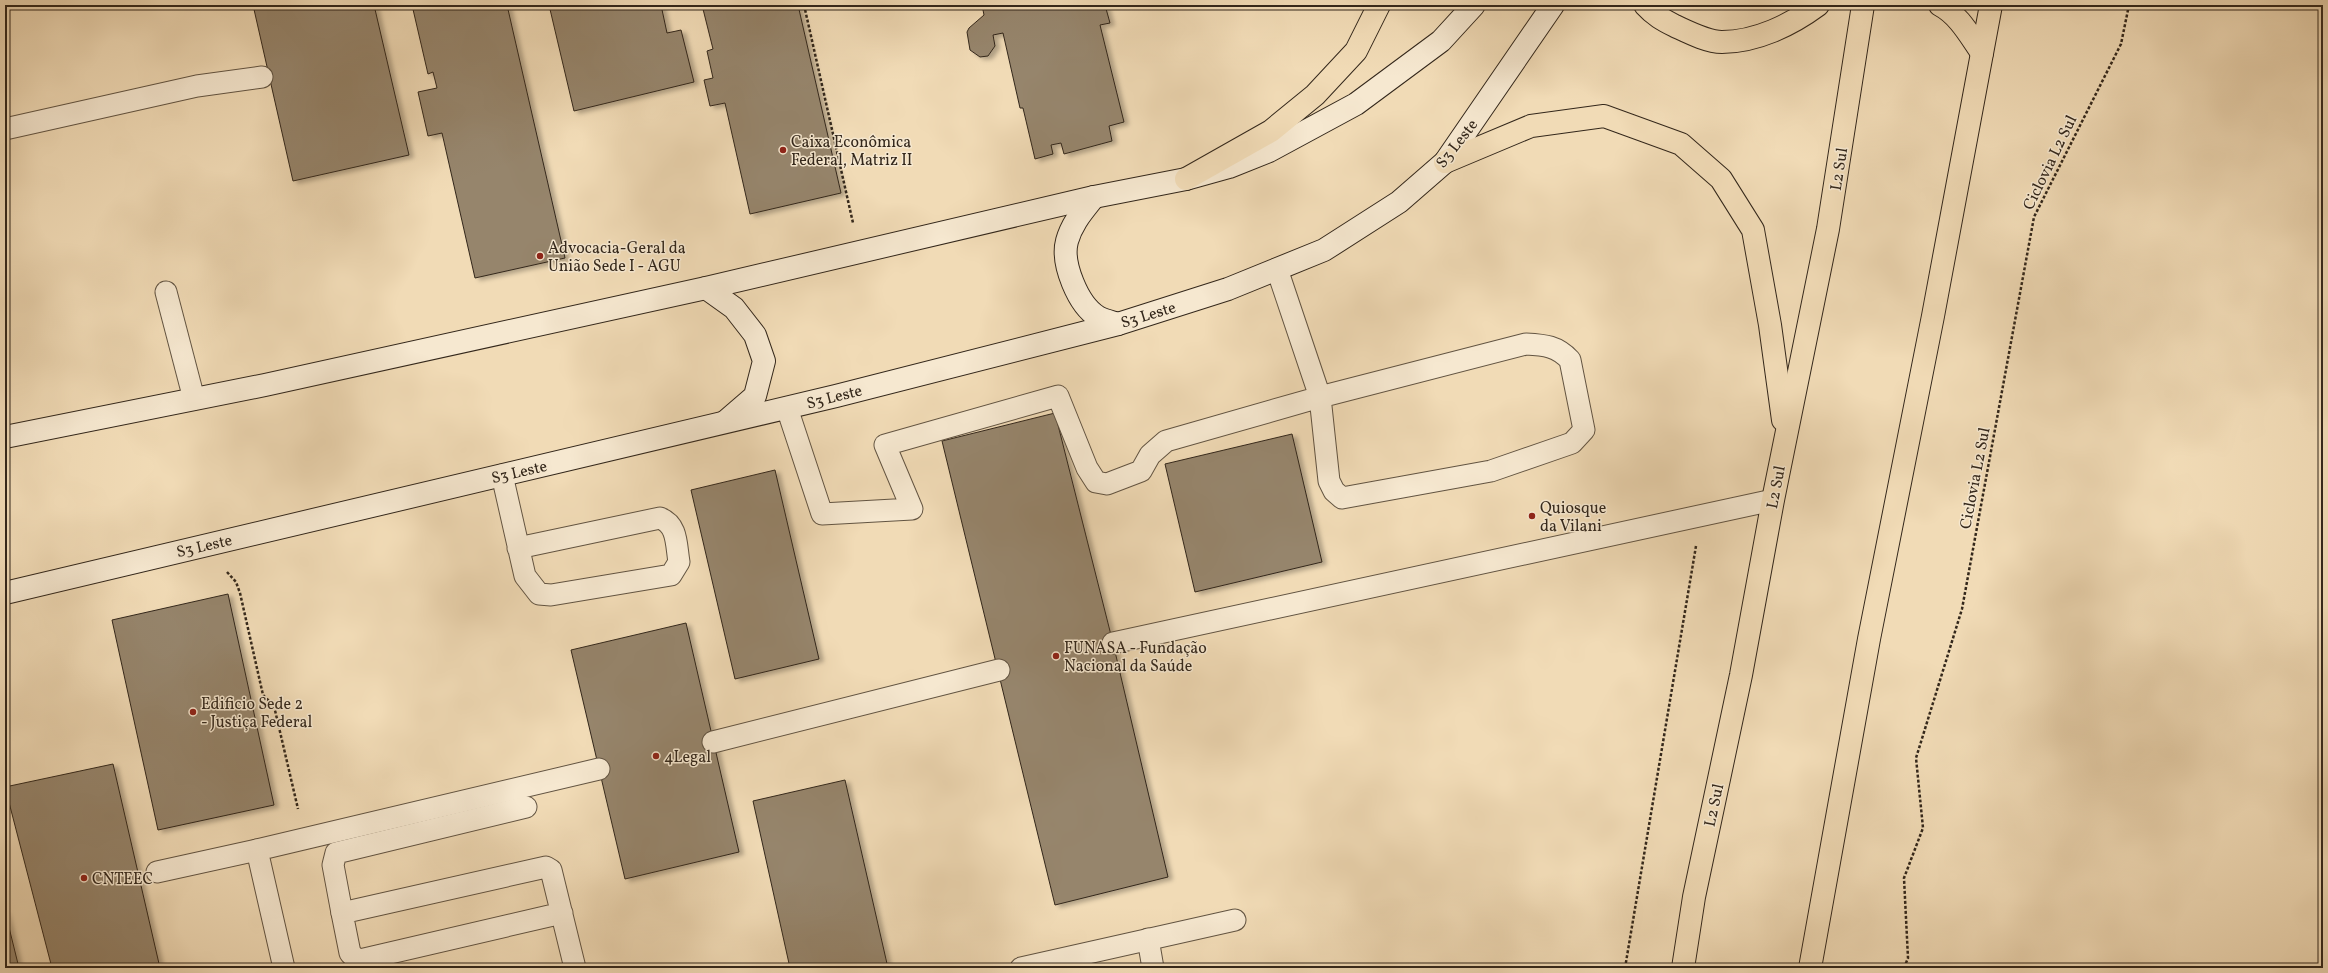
<svg xmlns="http://www.w3.org/2000/svg" width="2328" height="973" font-family="Vollkorn,serif">
  <defs>
    <filter id="shadow"><feDropShadow dx="4.5" dy="2.5" stdDeviation="2" flood-color="#0004"/></filter>
  </defs>
  <rect width="100%" height="100%" fill="#f1dbb6"/>
  <filter id="stains"><feTurbulence type="fractalNoise" baseFrequency=".005" numOctaves="4"/><feColorMatrix values="0 0 0 0 .2 0 0 0 0 .09 0 0 0 0 .02 0 0 0 .5 -.17"/></filter>
  <radialGradient id="worn" r=".72"><stop offset=".6" stop-color="#630" stop-opacity="0"/><stop offset="1" stop-color="#630" stop-opacity=".3"/></radialGradient>
  <g fill="#96856c" stroke="#33271b" filter="url(#shadow)">
    <path d="M253,5H374L409,155L293,181Z"/>
    <path d="M412,5H507L565,258L475,278L442,133L428,136L418,92L437,88L433,72L428,74Z"/>
    <path d="M549,5H661L667,33L681,30L694,82L574,111Z"/>
    <path d="M702,5H798L841,193L750,214L725,103L710,106L704,80L713,78L707,51L713,49Z"/>
    <path d="M982,5H1105L1110,23L1100,25L1124,122L1109,126L1112,141L1064,154L1061,143L1051,145L1053,154L1035,159L1023,108H1020L1003,33L993,35L995,46L988,56L980,57L970,50L967,32L969,28L984,15Z"/>
    <path d="M1055,413L1113,643L1168,877L1055,905L942,441Z"/>
    <path d="M1292,434L1322,562L1195,592L1165,464Z"/>
    <path d="M775,470L819,659L735,679L691,490Z"/>
    <path d="M228,594L274,805L158,830L112,620Z"/>
    <path d="M686,623L739,852L625,879L571,650Z"/>
    <path d="M113,764L160,968H52L5,787Z"/>
    <path d="M845,780L888,968H790L753,801Z"/>
    <path d="M5,911L19,968H5Z"/>
  </g>
  <g fill="none" stroke-linecap="round" stroke-linejoin="round">
    <defs>
      <g id="service">
        <path d="M5,129L197,86L262,77"/>
        <path d="M166,292L194,399"/>
        <path d="M787,408L822,514L912,509L885,445L1058,396L1087,468L1096,482L1107,484L1141,471L1150,455L1166,441L1320,397L1526,344C1545,345 1557,346 1570,360L1584,430L1572,443L1491,471L1342,498L1334,491L1329,481L1320,397L1277,269"/>
        <path d="M502,475L525,576L539,594L551,595L671,575L679,562C676,545 678,525 660,518L518,548"/>
        <path d="M1113,643L1773,500"/>
        <path d="M713,742L999,670"/>
        <path d="M157,872L257,850"/>
        <path d="M342,913L333,865L336,853L526,807"/>
        <path d="M562,913L360,960L355,958L350,953L342,913L546,867L551,870L575,968"/>
        <path d="M1148,939L1153,968"/>
        <path d="M284,968L257,850L599,769"/>
        <path d="M1021,968L1235,920"/>
      </g>
      <g id="secondary">
        <path d="M1094,197C1083,211 1072,223 1067,241C1061,263 1078,305 1098,317C1103,320 1112,322 1118,324"/>
        <path d="M706,288L734,308L755,335L764,361L755,396L726,421"/>
        <path d="M5,437L265,385L706,288L1094,197L1186,179L1229,167L1269,151L1356,104L1441,41L1474,5"/>
        <path d="M5,593L836,396L1118,324L1228,289L1324,250L1399,202L1445,162L1553,5"/>
      </g>
      <g id="primary">
        <path d="M1645,5C1654,15 1663,20 1675,26C1688,32 1707,42 1722,42C1756,42 1791,25 1818,5"/>
        <path d="M1940,5C1959,15 1970,36 1982,53"/>
        <path d="M1445,162L1531,126L1604,116L1681,144L1721,179L1753,230L1770,325L1783,420"/>
        <path d="M1186,179L1271,131L1315,95L1356,51L1379,5"/>
        <path d="M1683,968L1694,897L1741,675L1773,500L1828,229L1863,5"/>
        <path d="M1810,968L1869,639L1933,316L1991,5"/>
      </g>
    </defs>
    <use href="#service" stroke="#625442" stroke-width="23"/>
    <use href="#secondary" stroke="#33271b" stroke-width="24"/>
    <use href="#primary" stroke="#33271b" stroke-width="24"/>
    <g stroke="#33271b" stroke-width="2.5" stroke-dasharray="3 2" stroke-linecap="butt">
      <path d="M804,5L853,223"/>
      <path d="M227,572L236,582L240,593L263,695L274,706L298,809"/>
      <path d="M1625,968L1696,546"/>
      <path d="M1904,968L1908,958L1904,878L1923,828L1916,758L1962,609L2034,217L2121,44L2129,5"/>
    </g>
    <use href="#service" stroke="#f6e8d0" stroke-width="21"/>
    <use href="#secondary" stroke="#f6e8d0" stroke-width="22"/>
    <use href="#primary" stroke="#f1dbb6" stroke-width="22"/>
  </g>
  <g fill="#8f2418" stroke="#f6e8d0" stroke-width="1.5">
    <circle cx="783" cy="150" r="4"/>
    <circle cx="540" cy="256" r="4"/>
    <circle cx="1532" cy="516" r="4"/>
    <circle cx="1056" cy="656" r="4"/>
    <circle cx="193" cy="712" r="4"/>
    <circle cx="656" cy="756" r="4"/>
    <circle cx="84" cy="878" r="4"/>
  </g>
  <g text-anchor="middle" stroke-width="3" stroke-linejoin="round" paint-order="stroke">
    <g font-size="16" fill="#33271b" stroke="#f6e8d0" text-anchor="start">
      <text x="791" y="147">Caixa Econômica<tspan x="791" dy="18">Federal, Matriz II</tspan></text>
      <text x="548" y="253">Advocacia-Geral da<tspan x="548" dy="18">União Sede I - AGU</tspan></text>
      <text x="1540" y="513">Quiosque<tspan x="1540" dy="18">da Vilani</tspan></text>
      <text x="1064" y="653">FUNASA - Fundação<tspan x="1064" dy="18">Nacional da Saúde</tspan></text>
      <text x="201" y="709">Edificio Sede 2<tspan x="201" dy="18">- Justiça Federal</tspan></text>
      <text x="664" y="762">4Legal</text>
      <text x="92" y="884">CNTEEC</text>
    </g>
    <g font-size="16" fill="#33271b" stroke="#f6e8d0">
      <text transform="translate(1456 143) rotate(-52)" y="6">S3 Leste</text>
      <text transform="translate(2049 162) rotate(-64)" y="6">Ciclovia L2 Sul</text>
      <text transform="translate(1838 169) rotate(-81)" y="6">L2 Sul</text>
      <text transform="translate(1148 314) rotate(-17)" y="6">S3 Leste</text>
      <text transform="translate(834 396) rotate(-14)" y="6">S3 Leste</text>
      <text transform="translate(519 471) rotate(-13)" y="6">S3 Leste</text>
      <text transform="translate(1974 478) rotate(-79)" y="6">Ciclovia L2 Sul</text>
      <text transform="translate(1775 487) rotate(-79)" y="6">L2 Sul</text>
      <text transform="translate(204 545) rotate(-13)" y="6">S3 Leste</text>
      <text transform="translate(1713 805) rotate(-78)" y="6">L2 Sul</text>
    </g>
  </g>
  <rect width="2328" height="973" fill="none" stroke="#f1dbb6" stroke-width="20"/>
  <rect x="6" y="6" width="2316" height="961" fill="none" stroke="#33271b" stroke-width="2"/>
  <rect x="10" y="10" width="2308" height="953" fill="none" stroke="#33271b"/>
  <rect width="100%" height="100%" filter="url(#stains)"/>
  <rect width="100%" height="100%" fill="url(#worn)"/>
</svg>
